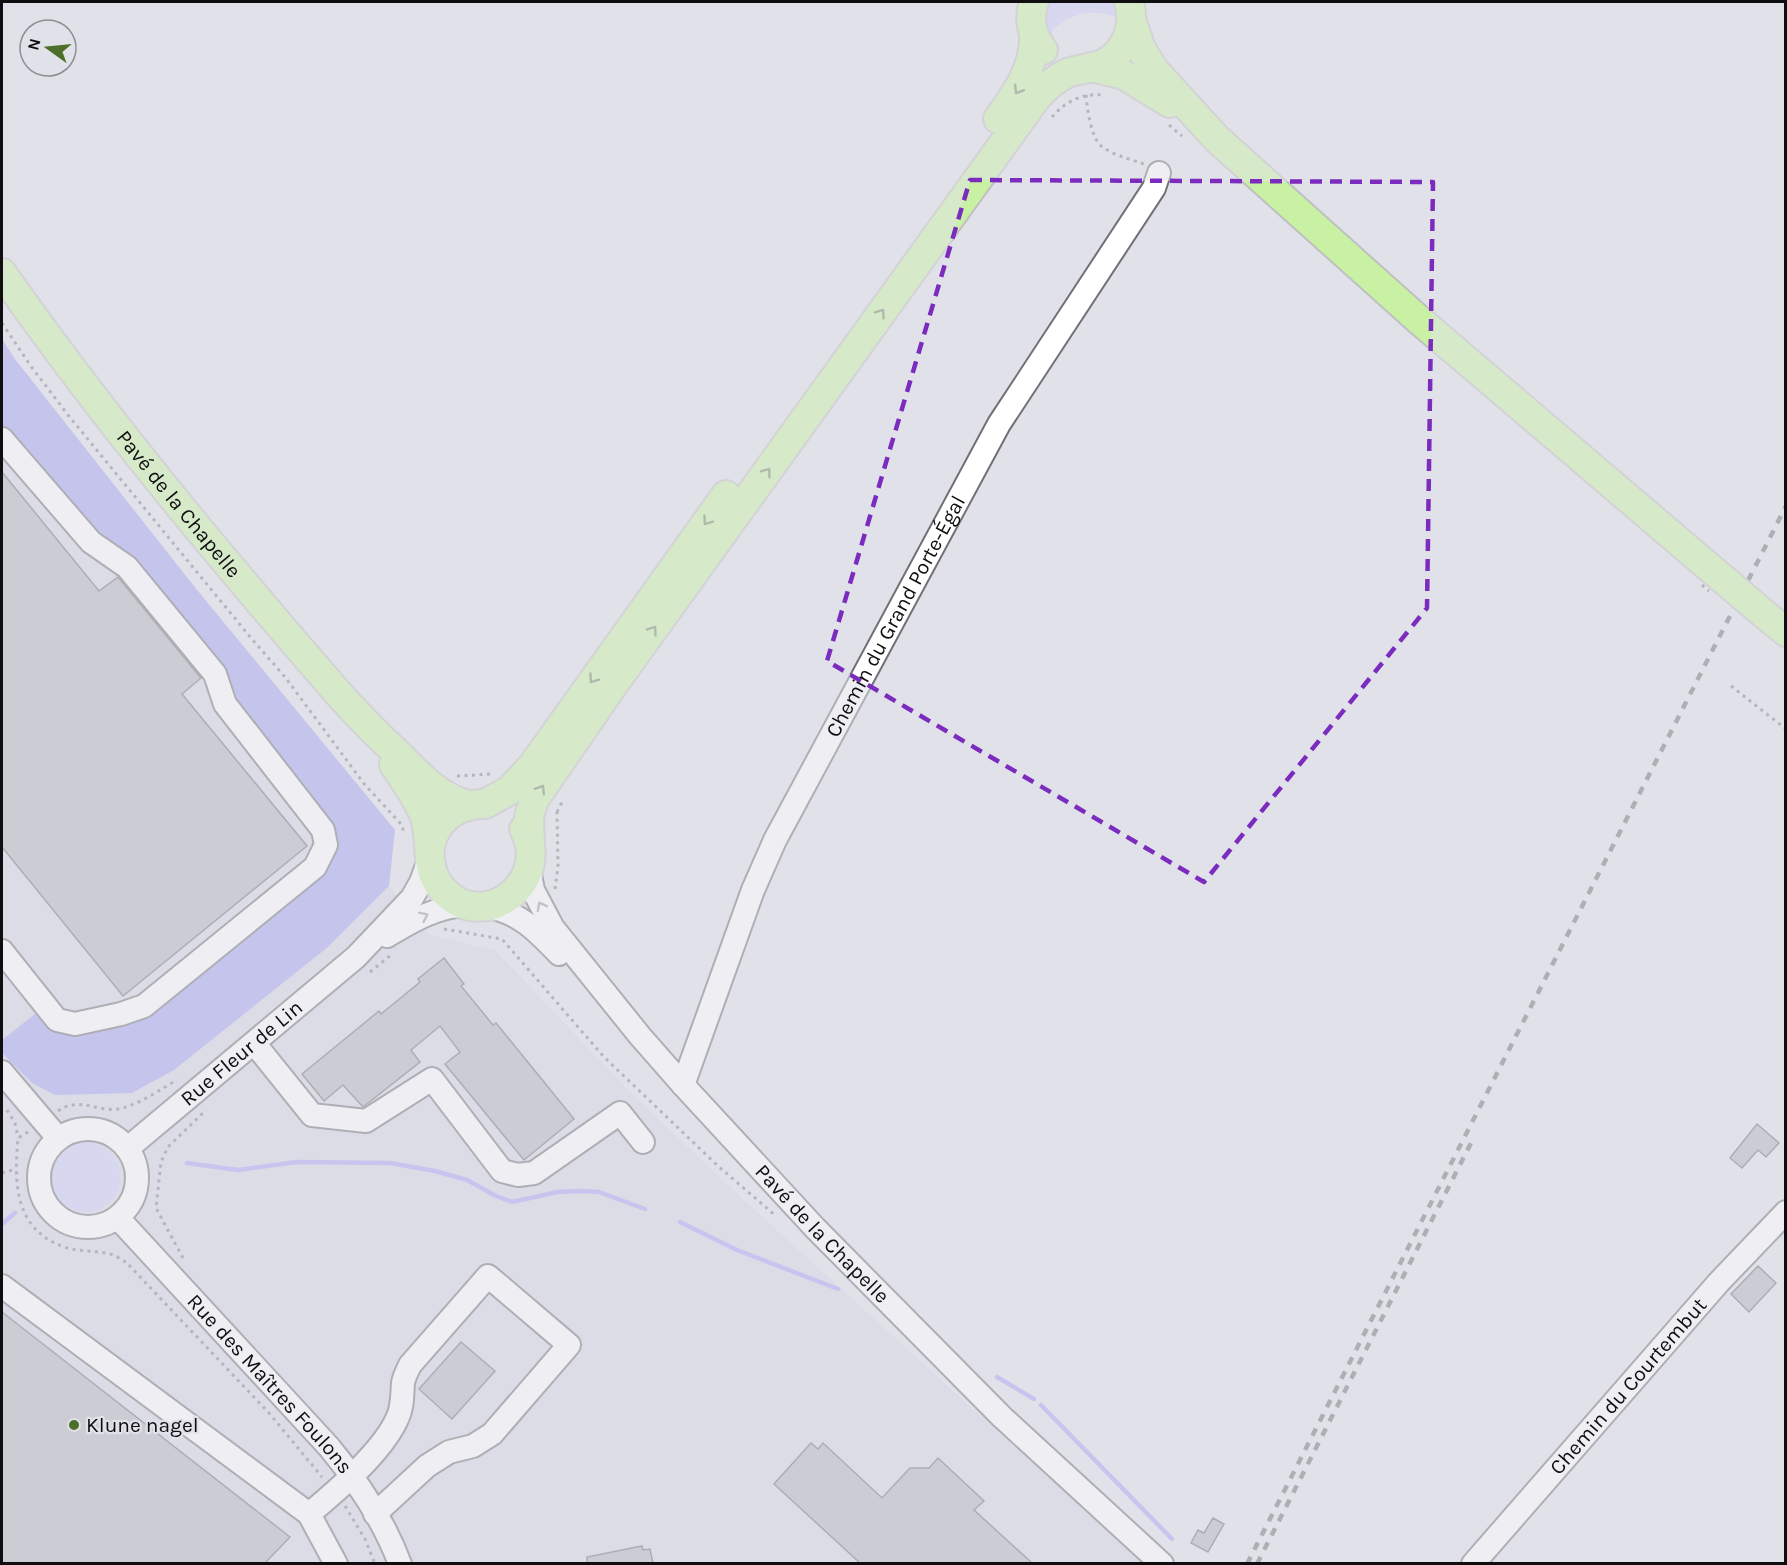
<svg xmlns="http://www.w3.org/2000/svg" width="1787" height="1565" font-family="Karla,sans-serif">
  <rect width="100%" height="100%" fill="#e1e2e9"/>
  <path fill="#d4d5e4" d="M2,352L395,830L389,886L427,934L496,951L631,1093L744,1200L1142,1563H2Z"/>
  <g fill="#cacbf5">
    <path d="M1045,2H1118L1117,18C1091,6 1062,15 1047,39L1043,31Z"/>
    <circle cx="85" cy="1177" r="35"/>
  </g>
  <path fill="#a29ff2" d="M2,339L15,359L197,590L395,830L389,886L328,947L174,1070L132,1093L55,1095L32,1083L2,1053V1040L35,1014L56,1029L157,1009L303,892L329,861L330,829L313,796L232,699L2,431Z"/>
  <g fill="none" stroke-linecap="round" stroke-linejoin="round">
    <g stroke="#a6a3f6" stroke-width="4.5">
      <path d="M187,1163L238,1170L297,1162L390,1163L435,1171L467,1180L496,1196L512,1202L557,1192L581,1191L599,1192L645,1209"/>
      <path d="M680,1222L737,1250L838,1289"/>
      <path d="M2,1224L15,1213"/>
      <path d="M997,1377L1034,1399"/>
      <path d="M1041,1405L1172,1539"/>
    </g>
  </g>
  <g fill="#b2b2ba" stroke="#6e6e75" stroke-width="1.5">
    <path d="M2,472L99,591L118,577L201,678L182,694L307,846L123,996L2,847Z"/>
    <path d="M444,958L464,984L461,986L493,1025L496,1023L574,1119L524,1160L445,1064L460,1052L440,1026L411,1050L420,1062L363,1107L343,1085L324,1101L302,1074L379,1011L381,1014L420,982L418,979Z"/>
    <path d="M1757,1124L1779,1143L1766,1157L1758,1150L1742,1168L1730,1158Z"/>
    <path d="M1758,1266L1776,1283L1749,1312L1731,1294Z"/>
    <path d="M2,1312L290,1537L265,1563H2Z"/>
    <path d="M461,1342L495,1371L452,1419L419,1389Z"/>
    <path d="M811,1443L818,1449L823,1443L882,1498L910,1468H929L938,1458L984,1501L974,1510L1032,1563H860L774,1484Z"/>
    <path d="M1213,1518L1224,1524L1208,1552L1191,1543L1198,1530L1204,1533Z"/>
    <path d="M642,1546L643,1550L650,1549L653,1563H587V1557Z"/>
  </g>
  <g fill="none" stroke-linecap="round" stroke-linejoin="round">
    <defs>
      <g id="minor">
        <path d="M2,439L91,542L127,567L215,674L225,704L323,830L326,845L315,867L144,1006L121,1014L75,1024L57,1020L2,951"/>
        <path id="s1" d="M529,869L533,890L553,928L640,1036L683,1085L815,1228L1002,1417L1162,1564"/>
        <path d="M485,906C519,912 536,930 559,954"/>
        <path d="M387,936C412,921 439,905 469,905"/>
        <path d="M254,1043L312,1115L366,1121L432,1079L502,1171L518,1175L534,1173L620,1113L643,1142"/>
        <path d="M2,1072L58,1138"/>
        <path id="s2" d="M683,1085L753,890L775,840L999,424L1154,188L1159,173"/>
        <circle cx="88" cy="1178" r="49"/>
        <path id="s3" d="M128,1148L356,957L412,898L421,882L429,860"/>
        <path id="s4" d="M118,1218L329,1447C358,1482 384,1521 400,1564"/>
        <path d="M2,1286L309,1514L336,1564"/>
        <path d="M309,1514C338,1490 382,1452 397,1419C403,1407 402,1395 403,1383C404,1377 407,1371 410,1365L488,1276L569,1345L492,1434L473,1446L449,1452L427,1466L375,1514"/>
        <path id="s5" d="M1473,1564L1719,1282L1786,1212"/>
      </g>
      <g id="major">
        <path d="M1034,2C1028,19 1032,36 1043,50"/>
        <path d="M1132,22L1141,49L1155,71L1217,139L1419,320L1730,585"/>
        <path d="M1091,67L1124,75L1170,103"/>
        <path d="M998,119C1016,94 1035,68 1034,35"/>
        <path id="s6" d="M2,273C105,420 220,557 338,693C357,714 376,734 397,753C418,774 438,797 468,805"/>
        <path d="M1763,613L1786,632"/>
        <path d="M394,765C405,781 418,799 425,817C433,842 423,870 444,891C485,934 552,881 524,829"/>
        <path d="M485,804L510,790L533,765L726,495"/>
        <path d="M530,845L529,817L534,800L611,688L1037,97C1046,87 1057,77 1070,72C1079,69 1089,69 1098,66C1125,56 1136,28 1129,2"/>
        <path d="M430,847C435,821 455,805 481,804"/>
      </g>
    </defs>
    <use href="#minor" stroke="#707077" stroke-width="26"/>
    <use href="#major" stroke="#c0c0c1" stroke-width="32"/>
    <g stroke="#7f7f84" stroke-width="3" stroke-dasharray="3 4.5" stroke-linecap="butt">
      <path d="M1086,95C1087,108 1091,136 1100,145C1112,155 1130,159 1144,164"/>
      <path d="M1052,117C1066,101 1082,93 1104,95"/>
      <path d="M1169,125L1182,136"/>
      <path d="M2,323L30,365L68,415L251,638L285,677L365,785L402,825L404,834"/>
      <path d="M1731,686L1786,729"/>
      <path d="M457,776L492,774"/>
      <path d="M557,812L563,800"/>
      <path d="M555,889L558,866L557,812"/>
      <path d="M444,929L502,939L604,1057L718,1166L776,1216"/>
      <path d="M370,972L392,954"/>
      <path d="M7,1110L15,1123L18,1138"/>
      <path d="M58,1111C80,1096 95,1112 118,1109C139,1105 159,1090 177,1080"/>
      <path d="M28,1132L18,1138C14,1183 14,1229 64,1247C79,1252 95,1250 110,1254C116,1255 121,1260 126,1262L269,1413L322,1477"/>
      <path d="M2,1173L16,1169"/>
      <path d="M183,1258L156,1208L161,1162L168,1147L206,1110"/>
      <path d="M345,1506L365,1539L375,1564"/>
    </g>
    <use href="#minor" stroke="#fff" stroke-width="22"/>
    <use href="#major" stroke="#c8f1a3" stroke-width="28"/>
    <g stroke="#707175" stroke-width="4.5" stroke-dasharray="8 8" stroke-linecap="butt">
      <path d="M1247,1564L1786,506"/>
      <path d="M1257,1564L1471,1143"/>
    </g>
    <defs>
      <path id="major-bridge" d="M1730,585L1763,613"/>
    </defs>
    <use href="#major-bridge" stroke="#c0c0c1" stroke-width="32" stroke-linecap="butt"/>
    <path stroke="#7f7f84" stroke-width="3" stroke-dasharray="3 4.5" stroke-linecap="butt" d="M1702,585L1709,591"/>
    <use href="#major-bridge" stroke="#c8f1a3" stroke-width="28"/>
  </g>
  <defs><path id="oneway-chevron" d="M-2-3.5L2.5 0L-2 3.5" fill="none" stroke-width="1.6" stroke-linecap="round" stroke-linejoin="round" transform="scale(1.5)"/></defs>
  <g stroke="#748b61">
    <use href="#oneway-chevron" transform="translate(1018 90) rotate(121)"/>
    <use href="#oneway-chevron" transform="translate(881 313) rotate(-54)"/>
    <use href="#oneway-chevron" transform="translate(767 472) rotate(-54)"/>
    <use href="#oneway-chevron" transform="translate(707 521) rotate(126)"/>
    <use href="#oneway-chevron" transform="translate(653 630) rotate(-54)"/>
    <use href="#oneway-chevron" transform="translate(593 679) rotate(125)"/>
    <use href="#oneway-chevron" transform="translate(541 789) rotate(-58)"/>
  </g>
  <g stroke="#9f9f9f">
    <use href="#oneway-chevron" transform="translate(541 906) rotate(-118)"/>
    <use href="#oneway-chevron" transform="translate(424 916) rotate(-26)"/>
  </g>
  <path d="M0 0H1787V1565H0ZM970,180L1433,182L1427,608L1204,882L827,661Z" fill="#e1e2e9" fill-opacity=".55" fill-rule="evenodd"/>
  <path fill="none" stroke="#7b2cbf" stroke-width="4.5" stroke-dasharray="12 8" stroke-linejoin="round" d="M970,180L1433,182L1427,608L1204,882L827,661Z"/>
  <circle fill="#4c7029" stroke="#e1e2e9" stroke-width="2" cx="74" cy="1425" r="6"/>
  <g text-anchor="middle" stroke-width="4.5" stroke-linejoin="round" paint-order="stroke">
    <g font-size="21" fill="#0e0e10" stroke="#e1e2e9">
      <text dy="7" stroke="none"><textPath href="#s6" startOffset="291">Pavé de la Chapelle</textPath></text>
      <text dy="7" stroke="none"><textPath href="#s2" startOffset="516">Chemin du Grand Porte-Égal</textPath></text>
      <text dy="7" stroke="none"><textPath href="#s3" startOffset="148">Rue Fleur de Lin</textPath></text>
      <text dy="7" stroke="none"><textPath href="#s1" startOffset="472">Pavé de la Chapelle</textPath></text>
      <text dy="7" stroke="none"><textPath href="#s4" startOffset="225">Rue des Maîtres Foulons</textPath></text>
      <text dy="7" stroke="none"><textPath href="#s5" startOffset="236">Chemin du Courtembut</textPath></text>
    </g>
    <g font-size="21" fill="#0e0e10" stroke="#e1e2e9" text-anchor="start">
      <text x="86" y="1432">Klune nagel</text>
    </g>
  </g>
  <rect width="1787" height="1565" fill="none" stroke="#0e0e10" stroke-width="6"/>
  <g transform="translate(48 48) rotate(285)"><circle r="28" fill="#e1e2e9" stroke="#8d8d92" stroke-width="1.5"/>
  <path d="M0-4.5L10 22L0 15L-10 22Z" fill="#4c7029"/>
  <text y="-9" font-size="16" font-weight="bold" text-anchor="middle" fill="#0e0e10">N</text>
  </g>
</svg>
